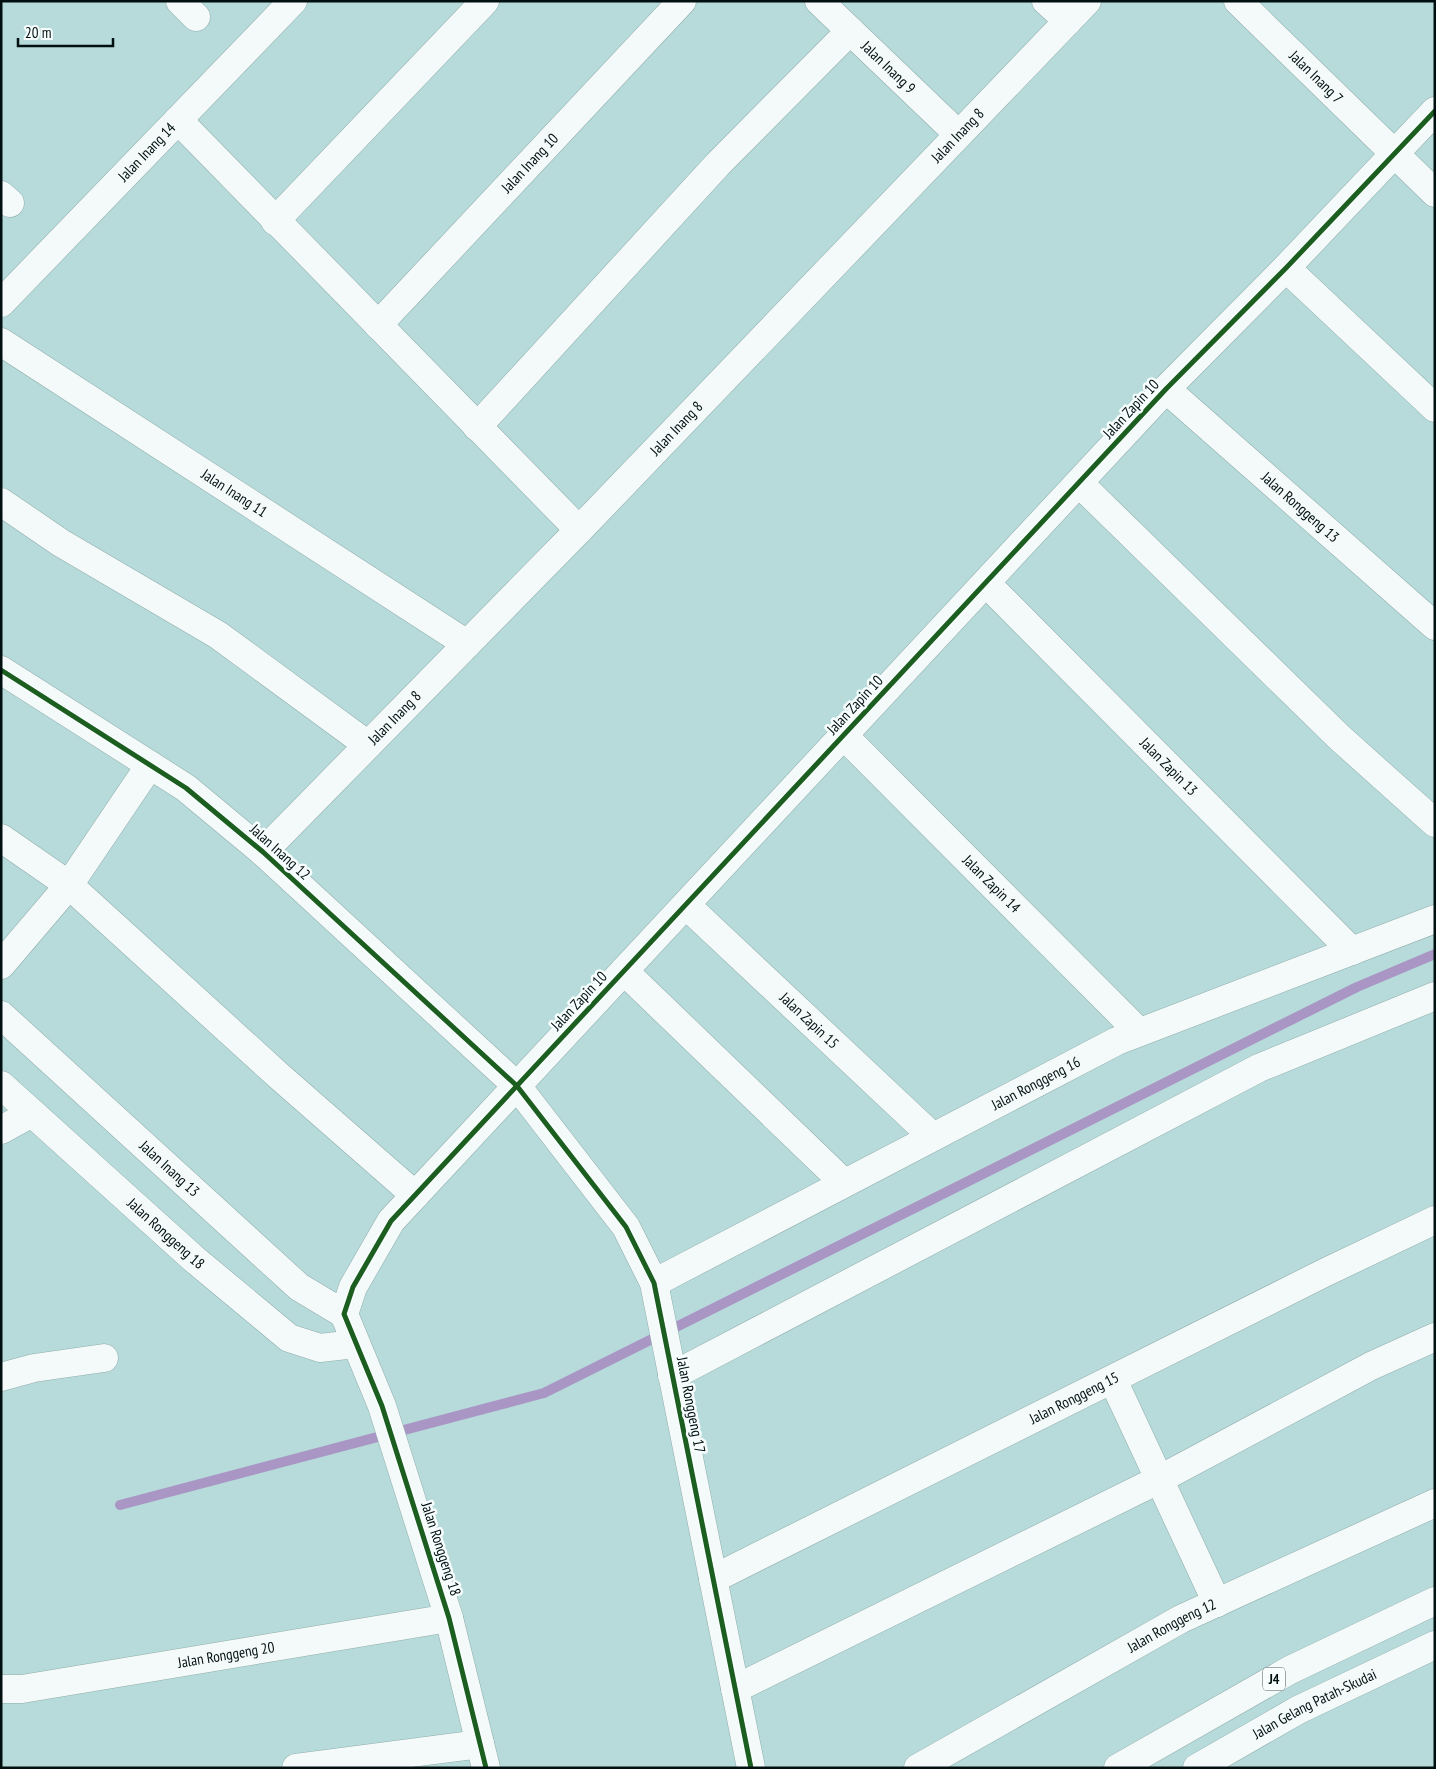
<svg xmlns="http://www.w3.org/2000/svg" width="1436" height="1769" font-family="'PT Sans Narrow',sans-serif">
  <rect width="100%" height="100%" fill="#b6dbda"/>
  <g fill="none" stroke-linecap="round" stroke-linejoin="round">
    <path stroke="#aa96c4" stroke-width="10" d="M120,1505L544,1393L1357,987L1435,954"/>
    <defs>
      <g id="minor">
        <path d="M180,1L196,17"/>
        <path id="s1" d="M819,1L958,134"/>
        <path d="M1046,1L1068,21"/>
        <path id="s2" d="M1238,1L1435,193"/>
        <path d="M178,120L579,530"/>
        <path d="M1,195L10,203"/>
        <path d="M275,221L485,1"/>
        <path d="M1286,268L1435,408"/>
        <path id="s3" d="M1,303L293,1"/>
        <path id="s4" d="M378,325L682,1"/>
        <path id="s5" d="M1,342L467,644"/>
        <path id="s6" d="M1166,389L1435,626"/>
        <path d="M477,427L718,164L850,31"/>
        <path d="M1079,483L1340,738L1435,823"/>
        <path d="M1,502L61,543L218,635L368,745"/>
        <path id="s7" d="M986,583L1352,951"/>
        <path d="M1,670L186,788L263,852L517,1086L626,1227L654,1283L751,1768"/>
        <path id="s8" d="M844,736L1139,1032"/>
        <path d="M1,838L69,885L279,1076L415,1195"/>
        <path id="s9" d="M263,852L579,530L1087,1"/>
        <path id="s10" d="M686,905L932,1136"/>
        <path d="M1,965L69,885L150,765"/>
        <path d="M624,971L843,1182"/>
        <path id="s11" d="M1,1015L299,1287L344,1314"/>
        <path id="s12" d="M1,1085L194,1259L289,1338L320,1348L355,1344"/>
        <path d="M1,1130L32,1113"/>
        <path id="s13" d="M654,1283L1117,1041L1435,919"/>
        <path d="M672,1376L1259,1068L1435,996"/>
        <path d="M1,1377L34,1368L104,1358"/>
        <path d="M1113,1380L1217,1603"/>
        <path id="s14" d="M713,1579L1324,1273L1435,1220"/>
        <path id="s15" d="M1,1689H22L449,1618"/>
        <path d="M735,1689L1160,1479L1371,1366L1435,1337"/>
        <path d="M296,1768L480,1744"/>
        <path d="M486,1768L449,1618L382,1406L344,1314L353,1287L391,1221L1166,389L1286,268L1435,111"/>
        <path id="s16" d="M918,1768L1181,1619L1435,1503"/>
      </g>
      <g id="major">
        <path d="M1118,1768L1290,1670L1435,1601"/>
        <path id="s17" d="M1197,1768L1298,1710L1435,1645"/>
      </g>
    </defs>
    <use href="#minor" stroke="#90adac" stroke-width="29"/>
    <use href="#major" stroke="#90adac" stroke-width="29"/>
    <use href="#minor" stroke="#f4faf9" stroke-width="28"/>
    <use href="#major" stroke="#f4faf9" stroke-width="28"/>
    <defs>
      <g id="cycleway">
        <path d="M1,670L186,788L263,852L517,1086L626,1227L654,1283L751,1768"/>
        <path d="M486,1768L449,1618L382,1406L344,1314L353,1287L391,1221L1166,389L1286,268L1435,111"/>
      </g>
    </defs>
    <use href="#cycleway" stroke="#f8fefe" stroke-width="8"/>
    <use href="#cycleway" stroke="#1b5e20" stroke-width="5"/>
  </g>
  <g text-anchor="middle" stroke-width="5" stroke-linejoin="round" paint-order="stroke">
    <rect fill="#f8fefe" stroke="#4a5757" stroke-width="1" x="1263" y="1667.5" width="22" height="23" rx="4"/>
    <g font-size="14" font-weight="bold" fill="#001010">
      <text x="1274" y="1684">J4</text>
    </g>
    <g font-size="15" fill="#001010" stroke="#f8fefe">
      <text dy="5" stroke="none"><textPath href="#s1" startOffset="96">Jalan Inang 9</textPath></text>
      <text dy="5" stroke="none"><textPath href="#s2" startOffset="109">Jalan Inang 7</textPath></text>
      <text dy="5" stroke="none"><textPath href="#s9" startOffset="998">Jalan Inang 8</textPath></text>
      <text dy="5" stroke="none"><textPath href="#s3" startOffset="210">Jalan Inang 14</textPath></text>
      <text dy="5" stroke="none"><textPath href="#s4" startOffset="222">Jalan Inang 10</textPath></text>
      <text transform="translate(1131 409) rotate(-47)" y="5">Jalan Zapin 10</text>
      <text dy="5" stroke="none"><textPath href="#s9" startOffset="592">Jalan Inang 8</textPath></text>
      <text dy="5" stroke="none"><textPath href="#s5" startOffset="278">Jalan Inang 11</textPath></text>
      <text dy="5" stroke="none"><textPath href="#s6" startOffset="179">Jalan Ronggeng 13</textPath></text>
      <text transform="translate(855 705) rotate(-47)" y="5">Jalan Zapin 10</text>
      <text dy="5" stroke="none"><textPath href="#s9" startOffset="188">Jalan Inang 8</textPath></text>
      <text dy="5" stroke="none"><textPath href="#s7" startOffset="259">Jalan Zapin 13</textPath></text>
      <text transform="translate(280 852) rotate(42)" y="5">Jalan Inang 12</text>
      <text dy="5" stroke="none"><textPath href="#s8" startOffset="209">Jalan Zapin 14</textPath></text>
      <text transform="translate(579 1001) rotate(-47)" y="5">Jalan Zapin 10</text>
      <text dy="5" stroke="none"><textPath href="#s10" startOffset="169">Jalan Zapin 15</textPath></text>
      <text dy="5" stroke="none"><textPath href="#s13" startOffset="431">Jalan Ronggeng 16</textPath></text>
      <text dy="5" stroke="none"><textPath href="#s11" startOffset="228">Jalan Inang 13</textPath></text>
      <text dy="5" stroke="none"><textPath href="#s12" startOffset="222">Jalan Ronggeng 18</textPath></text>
      <text dy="5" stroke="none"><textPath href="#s14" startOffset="404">Jalan Ronggeng 15</textPath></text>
      <text transform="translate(691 1405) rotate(79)" y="5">Jalan Ronggeng 17</text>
      <text transform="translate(441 1549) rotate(72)" y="5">Jalan Ronggeng 18</text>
      <text dy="5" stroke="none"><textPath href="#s16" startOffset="291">Jalan Ronggeng 12</textPath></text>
      <text dy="5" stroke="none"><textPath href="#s15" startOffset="228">Jalan Ronggeng 20</textPath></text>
      <text dy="5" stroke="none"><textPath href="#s17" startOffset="134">Jalan Gelang Patah-Skudai</textPath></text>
    </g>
  </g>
  <rect width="1436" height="1769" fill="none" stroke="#001010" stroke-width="5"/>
  <path d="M18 38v8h95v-8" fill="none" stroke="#001010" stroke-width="2.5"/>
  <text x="25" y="38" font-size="15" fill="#001010" stroke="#f8fefe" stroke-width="4" paint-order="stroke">20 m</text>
</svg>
